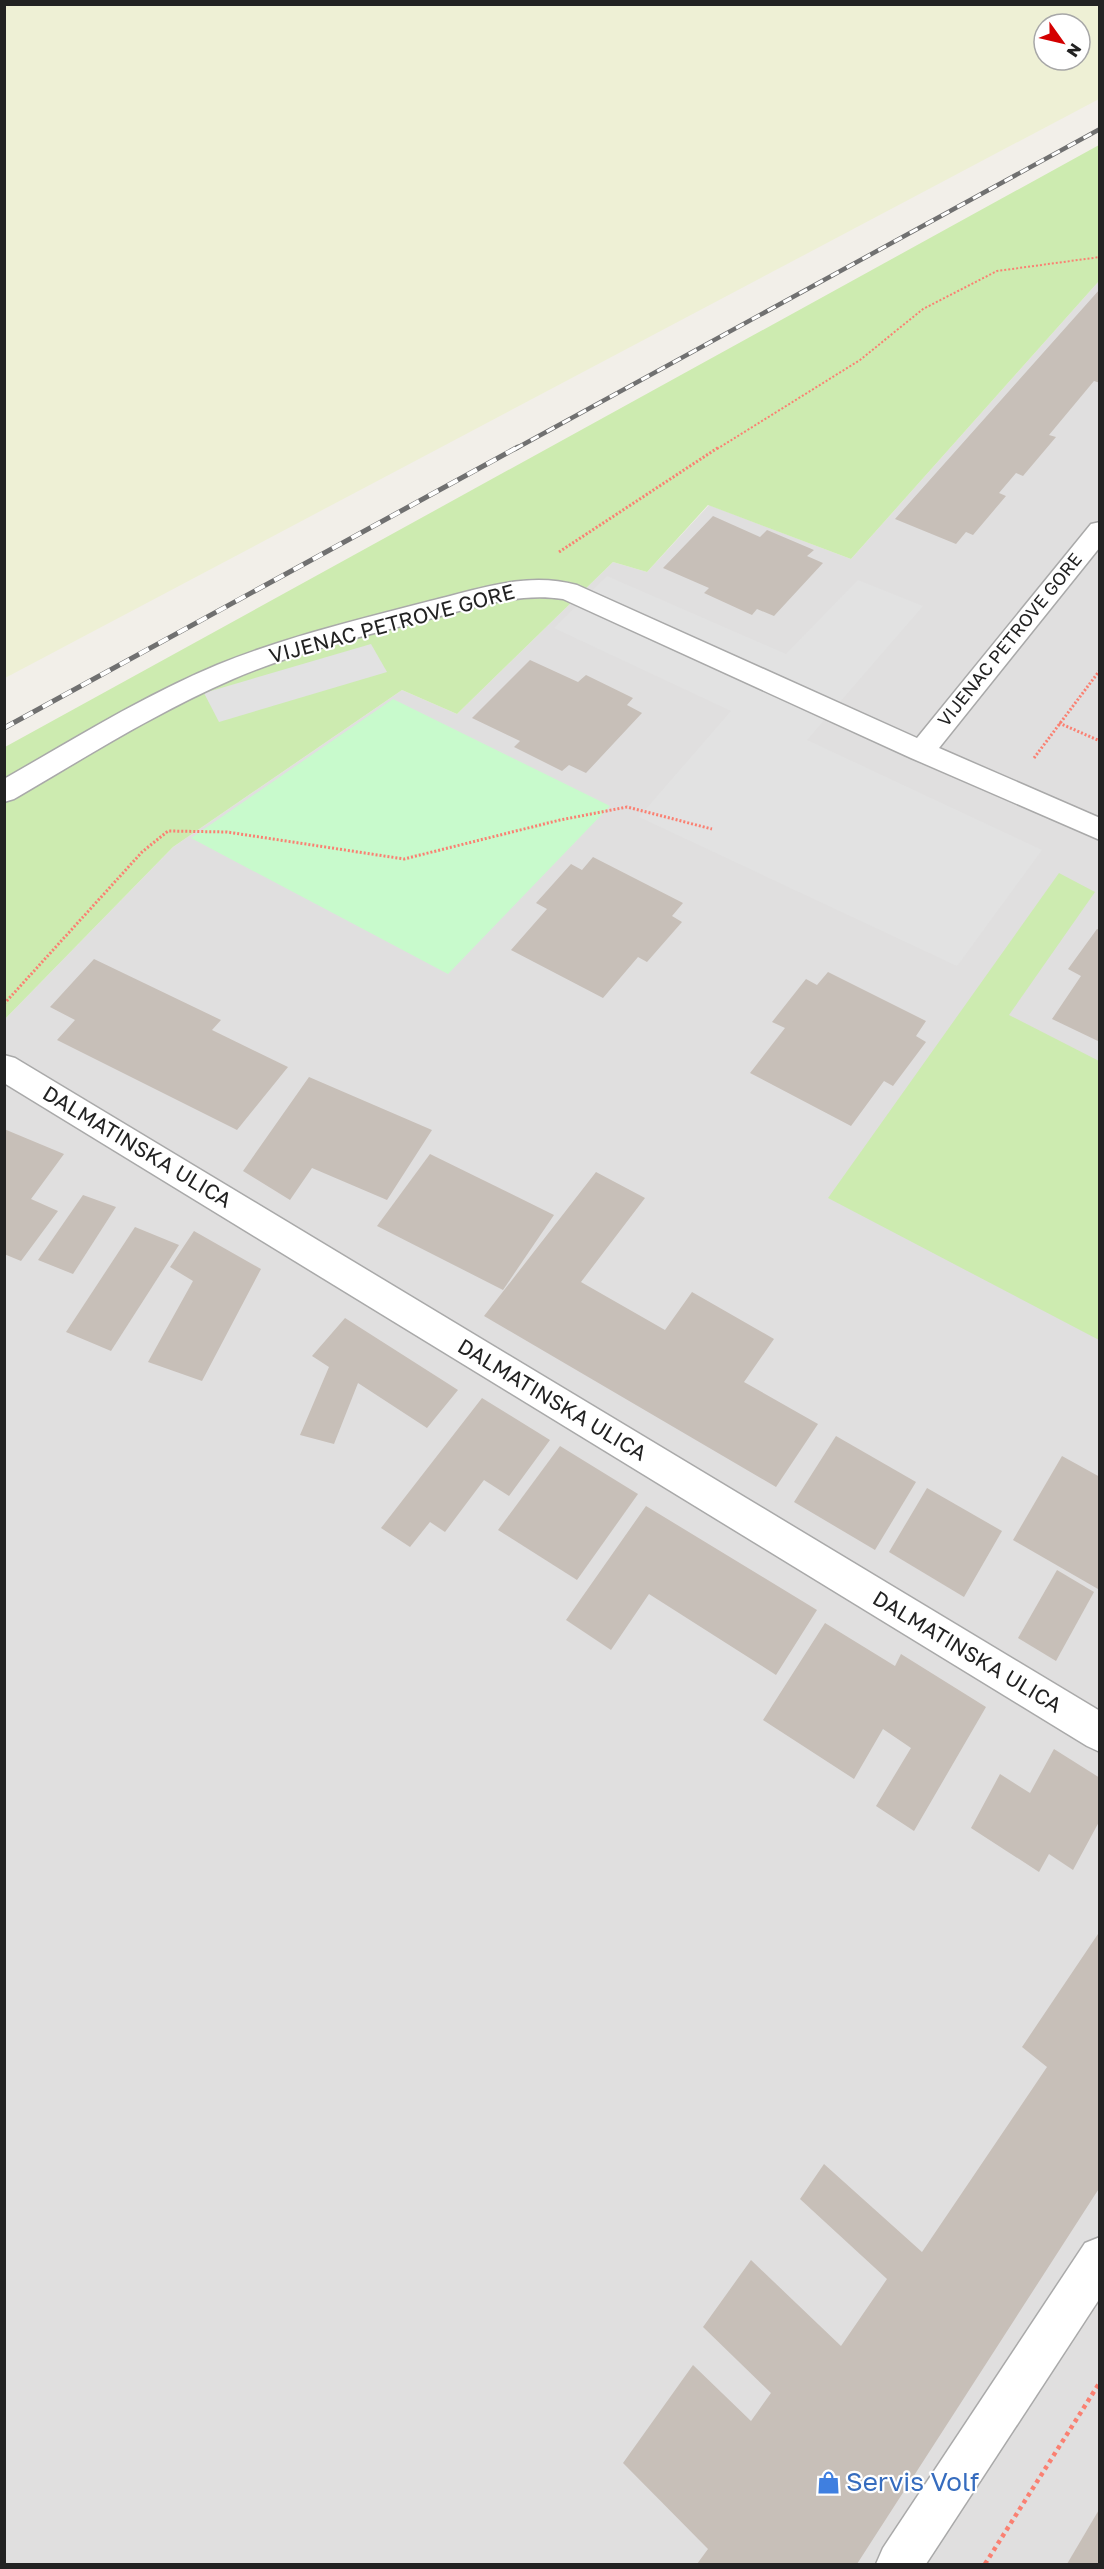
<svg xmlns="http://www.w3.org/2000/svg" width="1104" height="2569" font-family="'Golos Text',sans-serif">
  <rect width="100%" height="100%" fill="#f2efe9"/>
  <path fill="#e0dfdf" d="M1099,281V2564H5V1019L173,847L402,690L457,714L613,562L647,572L709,505L851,559Z"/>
  <path fill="#eef0d5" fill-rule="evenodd" d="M5,4L1099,5V99L5,678ZM1044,24H1080V60H1044Z"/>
  <g fill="#cdebb0">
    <path d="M1099,145V281L851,559L708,505L647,572L613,562L457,714L402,690L173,847L5,1019V747Z"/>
    <path d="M1059,873L1095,892L1009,1015L1099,1061V1340L828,1198Z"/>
  </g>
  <path fill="#c8facc" d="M393,699L610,806L448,974L191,838Z"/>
  <g fill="#e2e2e2">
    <path d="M607,576L786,654L858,580L923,606L807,740L1042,850L957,966L639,817L731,711L554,628Z"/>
    <path d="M371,644L387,672L219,722L204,693Z"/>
  </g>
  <g fill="#c7bfb8">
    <path d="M1100,289V383L1094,381L1049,435L1056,437L1023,476L1016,473L999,493L1006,496L973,535L966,532L956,544L895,519Z"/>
    <path d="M713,516L760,537L767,530L814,550L807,556L823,563L774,616L757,609L752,615L704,593L709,588L663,568Z"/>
    <path d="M530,660L578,682L586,675L633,698L627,705L642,713L586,773L569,765L562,771L514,747L520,741L472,718Z"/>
    <path d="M593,857L683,903L672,916L682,922L647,962L638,957L603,998L511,950L547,909L536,903L571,864L582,870Z"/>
    <path d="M1097,929L1100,930V1042L1052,1019L1081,976L1068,969Z"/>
    <path d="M94,959L221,1020L212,1030L288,1067L237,1130L57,1040L75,1020L50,1007Z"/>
    <path d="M828,972L926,1021L916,1036L926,1042L893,1086L884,1081L851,1126L750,1073L785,1028L772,1022L806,979L817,985Z"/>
    <path d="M309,1077L432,1130L387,1200L312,1168L290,1200L243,1171Z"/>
    <path d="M4,1129L64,1154L31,1199L58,1211L21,1261L4,1254Z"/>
    <path d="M430,1154L554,1215L503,1290L377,1226Z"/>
    <path d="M596,1172L645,1198L581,1282L665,1330L692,1292L774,1339L744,1382L818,1424L776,1487L484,1316Z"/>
    <path d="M83,1195L116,1207L73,1274L38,1260Z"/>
    <path d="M135,1227L179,1245L111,1351L66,1332Z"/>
    <path d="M194,1231L261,1269L202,1381L148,1362L193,1281L170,1267Z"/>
    <path d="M345,1318L458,1390L427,1428L358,1383L334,1444L300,1435L329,1367L312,1356Z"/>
    <path d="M482,1398L550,1440L509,1496L484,1480L445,1532L430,1522L410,1547L381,1528Z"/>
    <path d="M836,1436L916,1482L875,1550L794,1502Z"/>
    <path d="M560,1446L638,1494L577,1580L498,1530Z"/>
    <path d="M1062,1456L1100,1477L1098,1589L1013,1540Z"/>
    <path d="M927,1488L1002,1531L964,1597L889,1552Z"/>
    <path d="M646,1506L817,1610L776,1675L649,1594L611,1650L566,1620Z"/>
    <path d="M1057,1570L1094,1592L1056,1661L1018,1638Z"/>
    <path d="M825,1623L895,1666L901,1654L986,1707L914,1831L876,1806L911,1748L883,1729L854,1779L763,1720Z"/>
    <path d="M1054,1749L1100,1778V1820L1073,1870L1049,1854L1039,1872L971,1828L1000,1774L1030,1793Z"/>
    <path d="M1100,1931V2187L857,2564H697L708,2549L623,2463L693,2365L751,2421L771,2393L703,2327L751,2260L841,2346L887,2279L800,2199L824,2164L922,2252L1047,2067L1022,2047Z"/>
    <path d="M1100,2508V2564H1067Z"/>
  </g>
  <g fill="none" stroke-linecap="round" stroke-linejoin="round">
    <defs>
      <g id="minor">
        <path d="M1100,522V547L939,748L1100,818V840L911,758L563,599C516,592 473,608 429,619C363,636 296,652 233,679C157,712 86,757 14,799L4,802V779C74,739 143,696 217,665C285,637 358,620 430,601C479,589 527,571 577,585L917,738L1091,524Z"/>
        <path d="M4,1055L15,1058L1100,1711V1752L1087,1746L4,1083Z"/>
        <path d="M1100,2237V2298L926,2564H876L883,2548L1085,2243Z"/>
      </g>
    </defs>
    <use href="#minor" stroke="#a9a9a9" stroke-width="3"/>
    <path stroke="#fa8072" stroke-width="2" stroke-dasharray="2 2" stroke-linecap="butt" d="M717,449L860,360L923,309L997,271L1100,257"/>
    <g stroke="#fa8072" stroke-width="3" stroke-dasharray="2 2" stroke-linecap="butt">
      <path d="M559,552L719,447"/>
      <path d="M1059,723L1100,741"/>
      <path d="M1034,758L1100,670"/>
      <path d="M4,1004L142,852L168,831L227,832L404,859L560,820L627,807L712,829"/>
    </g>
    <path stroke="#fa8072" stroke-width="4.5" stroke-dasharray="4 4" stroke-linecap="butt" d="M985,2564L1100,2382"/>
    <use href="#minor" fill="#fff" fill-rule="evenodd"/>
    <defs>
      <path id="rail-far1" d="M515,449L1100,129"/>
      <path id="rail" d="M4,728L518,447"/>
    </defs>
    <use href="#rail-far1" stroke="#707070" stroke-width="4.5"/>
    <use href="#rail" stroke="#707070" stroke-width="5"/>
    <use href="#rail-far1" stroke="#fff" stroke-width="3" stroke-dasharray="9" stroke-linecap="butt"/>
    <use href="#rail" stroke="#fff" stroke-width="4" stroke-dasharray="11" stroke-linecap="butt"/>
  </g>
  <defs>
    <symbol id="shop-bare" viewBox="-9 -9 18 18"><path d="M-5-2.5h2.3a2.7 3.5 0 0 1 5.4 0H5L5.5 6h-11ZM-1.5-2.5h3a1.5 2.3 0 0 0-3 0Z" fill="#3f7fe0" stroke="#fff" stroke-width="2.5" paint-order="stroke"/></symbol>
  </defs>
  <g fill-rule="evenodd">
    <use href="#shop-bare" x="812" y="2466" width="33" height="33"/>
  </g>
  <g text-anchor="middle" stroke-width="4.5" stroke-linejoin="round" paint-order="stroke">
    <g font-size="18" fill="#222" stroke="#fff">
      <text transform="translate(1010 640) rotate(-51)" y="6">VIJENAC PETROVE GORE</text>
    </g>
    <g font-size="21" fill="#222" stroke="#fff">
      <text transform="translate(392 624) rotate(-15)" y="7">VIJENAC PETROVE GORE</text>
      <text transform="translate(137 1147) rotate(31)" y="7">DALMATINSKA ULICA</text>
      <text transform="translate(552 1400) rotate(31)" y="7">DALMATINSKA ULICA</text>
      <text transform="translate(967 1652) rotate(31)" y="7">DALMATINSKA ULICA</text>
    </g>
    <g font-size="26" fill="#366cbe" stroke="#fff" text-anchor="start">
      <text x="846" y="2491">Servis Volf</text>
    </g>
  </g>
  <rect width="1104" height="2569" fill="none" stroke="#222222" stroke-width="12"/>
  <g transform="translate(1062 42) rotate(124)"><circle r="28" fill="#ffffff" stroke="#a7a7a7" stroke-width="1.5"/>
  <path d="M0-4.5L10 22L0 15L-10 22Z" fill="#d40000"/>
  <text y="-9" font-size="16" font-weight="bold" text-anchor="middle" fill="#222222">N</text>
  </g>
</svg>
